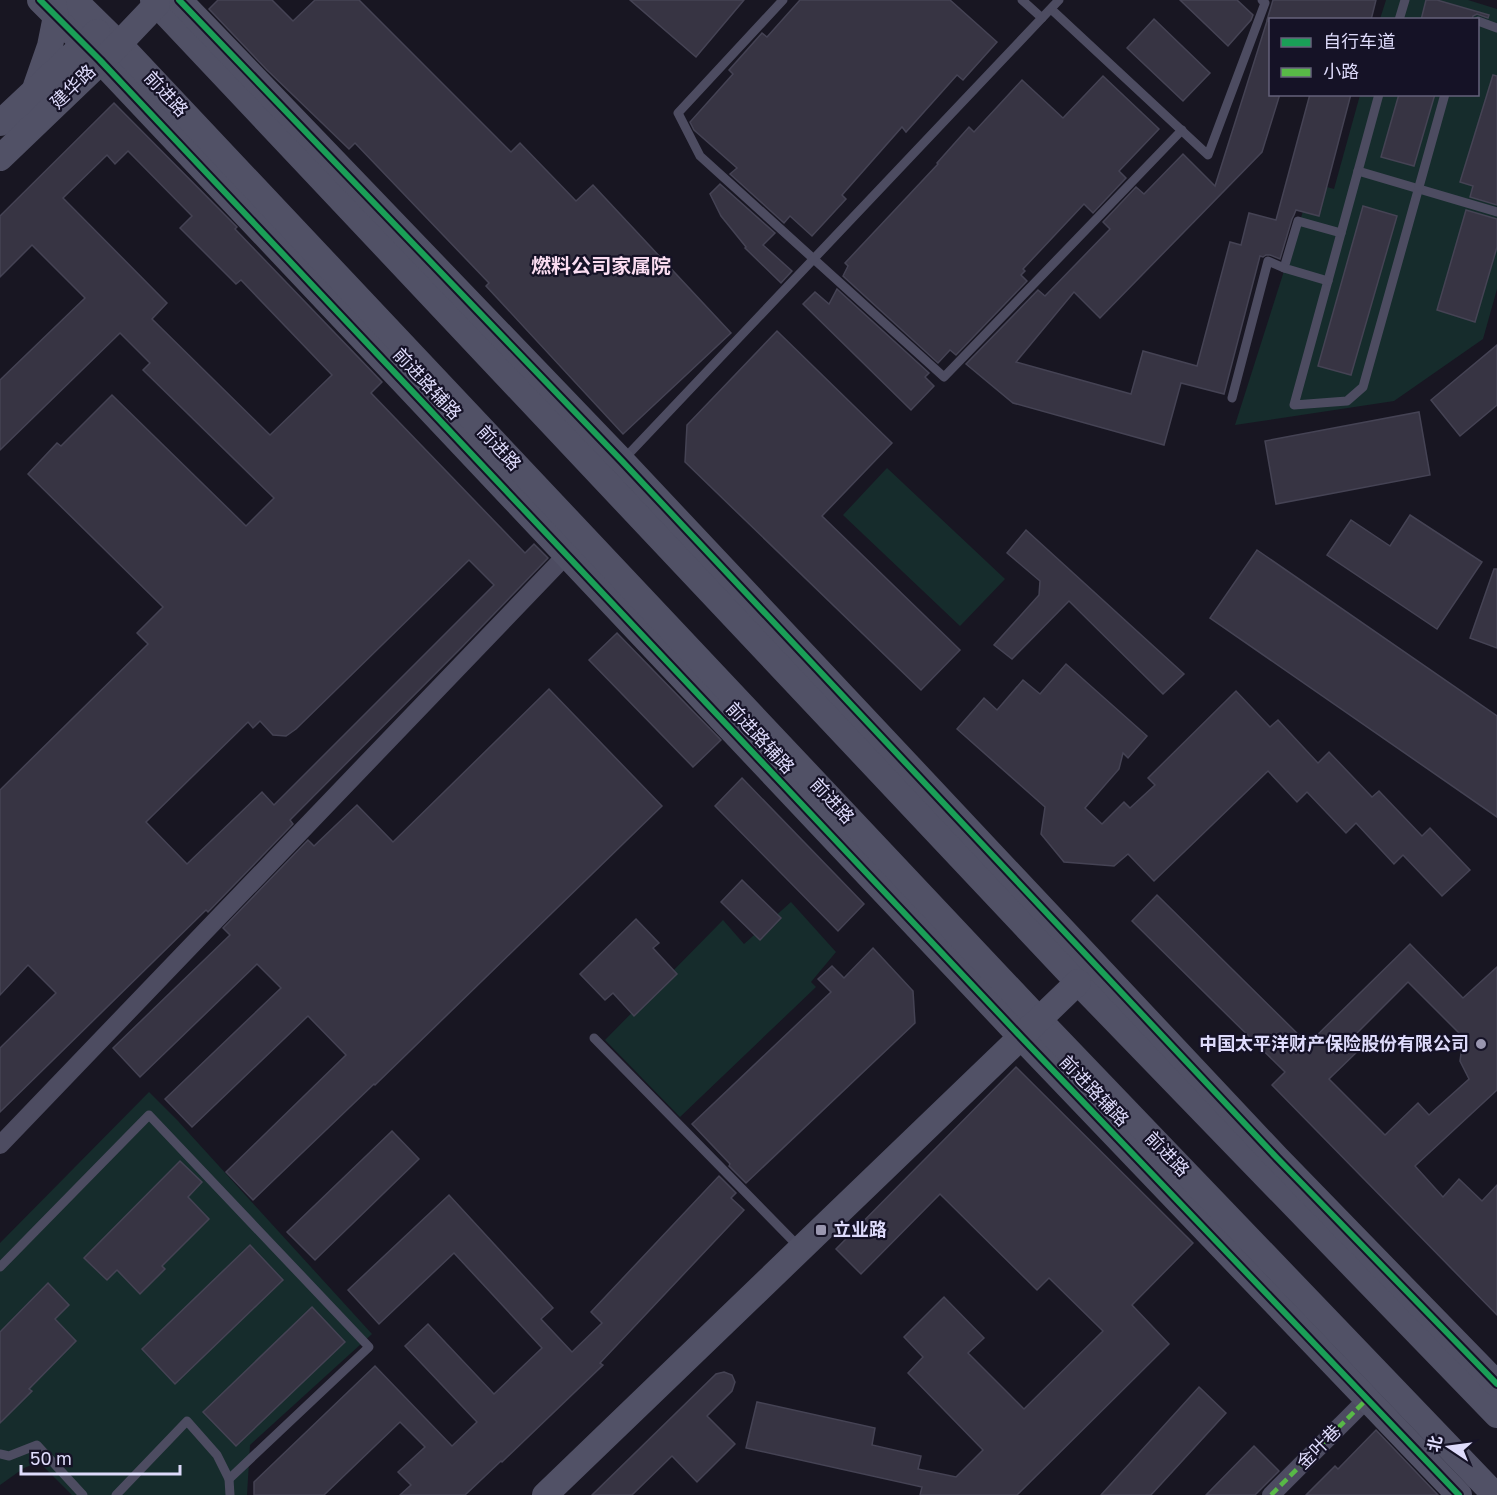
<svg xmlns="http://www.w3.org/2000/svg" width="1497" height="1495" font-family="'Golos Text','Noto Sans SC',sans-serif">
  <rect width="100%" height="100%" fill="#181622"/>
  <g fill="#162c2c">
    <path d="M1386,0H1468L1497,9V289L1483,339L1394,401L1235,425L1312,183L1334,189L1360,95L1478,94V20L1380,19Z"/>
    <path d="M887,468L1005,579L960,626L843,515Z"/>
    <path d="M791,902L836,952L811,982L816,987L680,1117L605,1040L723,920L744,944Z"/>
    <path d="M149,1092L178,1121L372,1334L250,1445L247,1495H72L39,1462L24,1468L0,1485V1243Z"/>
  </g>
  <g fill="#373443" stroke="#454354" stroke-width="1.5" fill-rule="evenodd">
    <path d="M218,0H272L293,21L315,0H359L511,152L520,143L576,201L593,185L731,333L623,434L486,286L489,283L355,143L349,149L267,70L209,9Z"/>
    <path d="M630,0H744L696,57Z"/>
    <path d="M800,0H950L997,42L963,80L957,75L906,132L902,127L842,195L846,199L812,236L790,216L784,223L730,174L737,168L694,130L690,122L733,74L729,70L762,33L767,37Z"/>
    <path d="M1180,0H1237L1253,15L1251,20L1228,46Z"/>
    <path d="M1273,0H1376L1371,20H1267Z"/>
    <path d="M1426,0H1437L1489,15L1488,18L1477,14L1473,16L1472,20H1421Z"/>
    <path d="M1154,19L1210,73L1183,101L1127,48Z"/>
    <path d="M1267,21H1270V94H1280L1262,152L1100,318L1074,292L1016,362L1131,394L1143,351L1197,366L1230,242L1241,245L1249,213L1276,220L1310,94H1351L1319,216L1296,210L1294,215L1292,219L1280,259L1270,255H1266L1263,257L1260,256L1224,394L1181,383L1164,445L1013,403L966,364L1038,290L1045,296L1110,229L1103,222L1136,187L1144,194L1183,154L1215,186Z"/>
    <path d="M1493,75L1497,76V205L1470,197L1473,186L1460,182Z"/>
    <path d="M1103,76L1159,129L1119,171L1126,178L1093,213L1084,204L1023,269L1025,271L1021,275L1027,281L956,355L950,350L938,363L843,276L848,266L845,263L938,164L937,163L969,127L974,132L1022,80L1063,118Z"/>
    <path d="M1399,94H1435L1414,166L1381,157Z"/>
    <path d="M114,103L235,225L237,227L235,229L382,382L371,393L525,553L534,544L548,558L462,647L290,820L293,824L208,912L206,910L0,1112V1048L56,993L28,965L0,995V790L148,644L137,633L163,607L28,474L57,443L61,446L112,395L246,526L274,498L143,370L150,363L120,333L0,450V380L85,298L32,245L0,277V216ZM128,151L192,216L180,228L236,284L241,280L332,375L270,435L152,319L167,303L63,198L107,155L115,164ZM469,560L494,585L274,805L262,792L187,864L146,822L248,722L253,728L260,721L273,735L286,736L296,729Z"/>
    <path d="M720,184L775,233L763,245L792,271L781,283L745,248L746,247L721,216L710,194Z"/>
    <path d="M1363,206L1397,216L1351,375L1318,366Z"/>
    <path d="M1466,210L1497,219V247L1475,322L1437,310Z"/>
    <path d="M837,289L929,373L925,377L934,386L911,410L803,304L815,292L829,304Z"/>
    <path d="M777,331L892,443L822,516L960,650L921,690L685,462L687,425Z"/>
    <path d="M1497,345V405L1460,436L1431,400Z"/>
    <path d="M1419,412L1430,475L1276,504L1265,441Z"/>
    <path d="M1410,515L1482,562L1437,629L1327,555L1351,520L1390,546Z"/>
    <path d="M1026,530L1184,674L1163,694L1069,601L1012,659L994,645L1039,595L1040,581L1007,553Z"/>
    <path d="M1257,550L1497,716V817L1210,618Z"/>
    <path d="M1494,569H1497V648L1470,638Z"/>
    <path d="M617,633L721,740L693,767L589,660Z"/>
    <path d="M1066,664L1147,736L1128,758L1123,753L1119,769L1085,808L1102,824L1124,802L1130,808L1155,785L1148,778L1236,691L1270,727L1278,720L1318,763L1329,752L1372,797L1379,791L1422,836L1430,828L1470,870L1442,896L1403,855L1394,864L1356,823L1346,833L1307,792L1297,802L1268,771L1154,881L1128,854L1114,866L1064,862L1041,834L1045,807L957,729L984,698L997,710L1023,680L1040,694Z"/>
    <path d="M549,689L662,806L375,1085L374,1084L253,1200L226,1172L346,1055L308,1016L192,1127L165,1099L281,988L257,964L140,1077L113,1048L230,935L223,928L308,840L314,846L357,805L393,842Z"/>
    <path d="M742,778L864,904L838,931L715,806Z"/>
    <path d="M742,880L781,918L760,940L721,902Z"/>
    <path d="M1157,895L1308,1044L1410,944L1463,998L1497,967V1090L1415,1166L1443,1197L1459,1179L1482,1201L1497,1185V1315L1272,1085L1285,1072L1132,921ZM1408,982L1465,1039L1461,1054L1460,1061L1469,1079L1429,1115L1418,1103L1385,1135L1329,1079L1361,1048L1352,1038Z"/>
    <path d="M636,919L659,943L653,948L677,974L634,1016L613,993L605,1000L580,974Z"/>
    <path d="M873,948L913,991L915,1023L746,1183L729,1166L730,1164L692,1124L831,992L818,979L832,966L844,978Z"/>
    <path d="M1016,1067L1193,1243L1132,1305L1169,1344L1017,1495H920L922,1487L746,1448L757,1402L875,1428L872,1445L921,1456L918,1469L956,1477L983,1450L908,1373L923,1357L904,1337L944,1297L984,1338L968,1353L1024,1409L1103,1331L1049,1278L1037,1290L940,1194L861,1274L836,1249Z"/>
    <path d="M392,1131L419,1159L315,1260L287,1232Z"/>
    <path d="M180,1161L202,1182L188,1197L209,1219L162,1266L165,1269L140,1294L117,1270L107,1280L84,1258Z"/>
    <path d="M719,1176L736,1193L731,1198L744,1210L600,1363L603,1365L502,1462L501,1461L465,1495H400L411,1485L398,1472L425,1447L400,1422L324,1495H254V1482L375,1366L452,1446L477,1422L405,1346L428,1324L494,1394L542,1348L454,1253L379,1324L348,1290L449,1195L553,1308L541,1319L572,1352L602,1323L591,1312Z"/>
    <path d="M250,1245L283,1280L175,1384L142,1349Z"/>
    <path d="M48,1283L69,1305L55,1319L76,1341L29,1389L32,1391L0,1423V1332Z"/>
    <path d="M312,1307L345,1342L236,1446L203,1412Z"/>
    <path d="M724,1372L732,1375L735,1382L732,1391L707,1416L735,1444L697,1482L672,1456L632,1495H592L716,1374Z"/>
    <path d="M1199,1387L1226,1413L1151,1495H1101Z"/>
    <path d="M1376,1430L1438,1495H1306L1335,1466L1338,1469Z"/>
    <path d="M1254,1446L1279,1471L1255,1495H1206Z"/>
  </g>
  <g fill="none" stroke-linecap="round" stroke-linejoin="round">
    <g stroke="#4d4c61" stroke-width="9">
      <path d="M783,0L678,113L700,156L944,377L1182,130"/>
      <path d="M1022,0L1042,18"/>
      <path d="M1051,9L1208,155L1265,3L1262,0"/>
      <path d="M1399,20L1405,0"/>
      <path d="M1478,21L1497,28"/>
      <path d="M1379,94L1358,171L1497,212"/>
      <path d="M1358,171L1294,405L1347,401L1363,387L1445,94"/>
      <path d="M1328,281L1284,268L1298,221L1341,233"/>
      <path d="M1232,398L1268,261L1284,268"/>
      <path d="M623,460L1059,0"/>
      <path d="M594,1038L800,1248"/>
      <path d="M0,1267L149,1115L369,1347L229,1479"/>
      <path d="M0,1454L9,1456L37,1445L83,1495"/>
      <path d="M116,1495L187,1421L217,1455L229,1479L230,1495"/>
    </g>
    <g stroke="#4d4c61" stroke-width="18">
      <path d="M0,1145L574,547"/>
      <path d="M1271,1495L1367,1399"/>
    </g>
    <g stroke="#515166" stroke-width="26">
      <path d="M40,0L100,60L1022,1038L1459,1495"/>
      <path d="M74,0L119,44L1040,1021L1495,1495"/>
      <path d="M153,0L1078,982L1497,1415"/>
      <path d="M179,0L622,461L1277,1158L1497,1384"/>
      <path d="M36,86L50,46L56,16L53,3"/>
      <path d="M0,123L97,32"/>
      <path d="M0,158L119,44L157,4"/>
      <path d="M545,1495L1078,982"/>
    </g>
    <path stroke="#58b947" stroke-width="4.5" stroke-dasharray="9 4.5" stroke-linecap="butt" d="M1271,1495L1367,1399"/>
    <defs>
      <g id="cycleway">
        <path d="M40,0L100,60L1022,1038L1459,1495"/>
        <path d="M179,0L622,461L1277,1158L1497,1384"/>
      </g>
    </defs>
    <use href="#cycleway" stroke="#151226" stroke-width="10"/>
    <use href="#cycleway" stroke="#1a9f57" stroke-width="6"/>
  </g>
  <g fill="#9996af" stroke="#151226" stroke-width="2">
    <circle cx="1481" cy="1044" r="6"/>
    <rect x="815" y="1224" width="12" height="12" rx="3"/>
  </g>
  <g text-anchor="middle" stroke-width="4.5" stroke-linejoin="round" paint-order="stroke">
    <g font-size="18" fill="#dedbfb" stroke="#151226">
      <text transform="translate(73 87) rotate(-44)" y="6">建华路</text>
      <text transform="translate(166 94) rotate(47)" y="6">前进路</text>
      <text transform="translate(427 384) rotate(47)" y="6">前进路辅路</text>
      <text transform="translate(499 448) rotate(47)" y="6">前进路</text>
      <text transform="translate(760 738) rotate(47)" y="6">前进路辅路</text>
      <text transform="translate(832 801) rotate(47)" y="6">前进路</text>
      <text transform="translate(1094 1091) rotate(46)" y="6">前进路辅路</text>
      <text transform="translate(1167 1154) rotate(46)" y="6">前进路</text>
      <text transform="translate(1319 1447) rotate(-45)" y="6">金叶巷</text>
    </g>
    <g font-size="18" font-weight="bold" fill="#dedbfb" stroke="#151226" text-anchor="end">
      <text x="1469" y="1050">中国太平洋财产保险股份有限公司</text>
      <text x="833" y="1236" text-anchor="start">立业路</text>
    </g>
    <g font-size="20" font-weight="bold" fill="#fbddf1" stroke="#151226">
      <text x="601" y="273">燃料公司家属院</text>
    </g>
  </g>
  <rect x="1269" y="18" width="210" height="78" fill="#151226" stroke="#65627b" stroke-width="1.5"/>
  <rect x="1281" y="38" width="30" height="9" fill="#1a9f57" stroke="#65627b" stroke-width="1.5"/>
  <text x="1323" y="48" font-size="18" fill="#dedbfb">自行车道</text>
  <rect x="1281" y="68" width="30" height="9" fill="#58b947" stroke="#65627b" stroke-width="1.5"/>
  <text x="1323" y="78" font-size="18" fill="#dedbfb">小路</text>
  <g transform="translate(1449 1447) rotate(283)" stroke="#151226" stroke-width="4.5" paint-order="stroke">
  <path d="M0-4.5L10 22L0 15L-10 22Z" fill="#dedbfb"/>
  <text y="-9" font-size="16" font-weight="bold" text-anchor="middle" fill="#dedbfb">北</text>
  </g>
  <path d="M21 1465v9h159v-9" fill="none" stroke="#dedbfb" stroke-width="3"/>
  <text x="30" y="1465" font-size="18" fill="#dedbfb" stroke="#151226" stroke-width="4.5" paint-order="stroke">50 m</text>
</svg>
